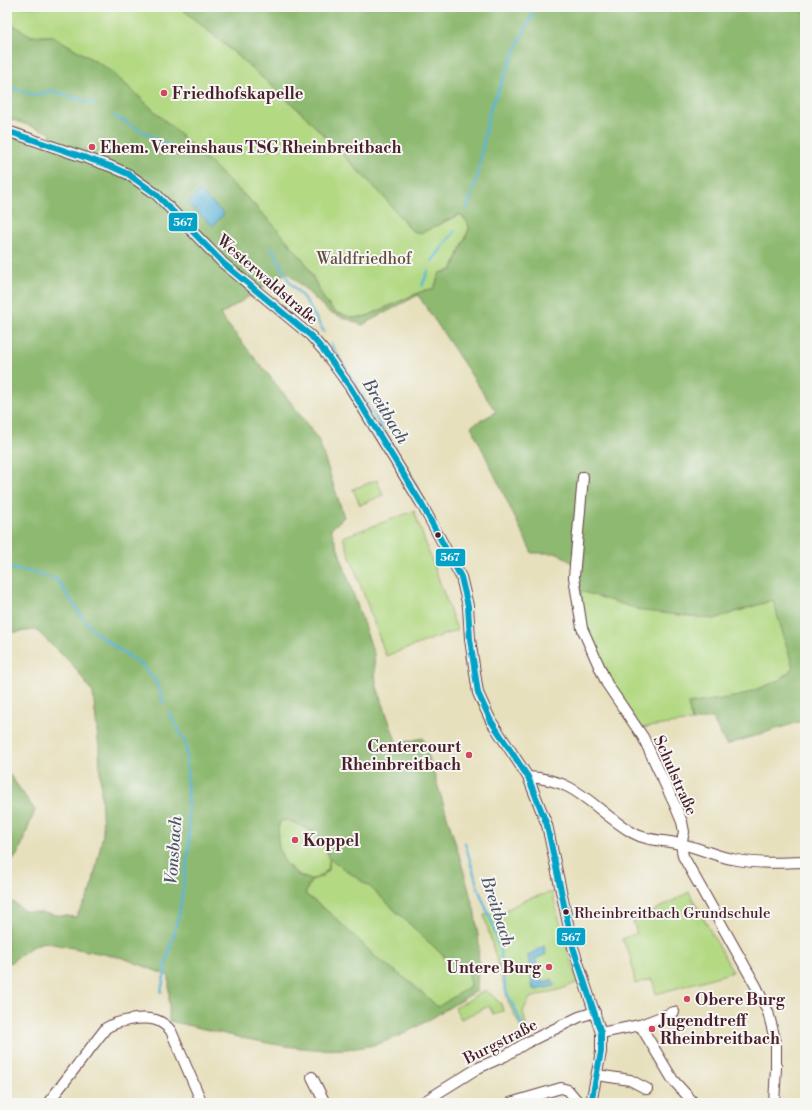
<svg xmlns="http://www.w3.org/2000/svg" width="812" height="1110" font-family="'Libre Bodoni',serif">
  <rect width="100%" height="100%" fill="#f6f6f2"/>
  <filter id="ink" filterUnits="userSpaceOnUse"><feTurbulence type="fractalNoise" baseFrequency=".025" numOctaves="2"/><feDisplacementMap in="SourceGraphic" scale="8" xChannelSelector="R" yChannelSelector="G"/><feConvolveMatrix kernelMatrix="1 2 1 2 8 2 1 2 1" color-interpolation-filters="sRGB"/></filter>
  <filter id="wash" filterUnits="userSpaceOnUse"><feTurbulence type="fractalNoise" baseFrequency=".012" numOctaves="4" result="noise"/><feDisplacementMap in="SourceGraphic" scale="16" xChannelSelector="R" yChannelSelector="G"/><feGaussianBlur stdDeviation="0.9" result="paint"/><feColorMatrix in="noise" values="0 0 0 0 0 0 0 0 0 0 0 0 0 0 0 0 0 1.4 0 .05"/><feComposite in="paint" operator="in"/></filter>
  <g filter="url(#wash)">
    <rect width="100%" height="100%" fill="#e7e0bd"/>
    <g fill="#b3d983" stroke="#7e7c57" fill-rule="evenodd">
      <path d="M7,7H180L245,62L303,114L383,196L412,231L421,233L461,214L468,223L469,229L452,270L440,273L433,290H425L367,316L354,318L335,312L325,301L305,262L252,202L110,70L53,36H31L7,21Z"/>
      <path d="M377,480L383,495L360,505L353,489Z"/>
      <path d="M414,511L457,630L386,656L343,537Z"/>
      <path d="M580,591L714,619L773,600L794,667L780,680L740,696L688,704L692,721L640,728L612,684L586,624Z"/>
      <path d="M288,820L315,833L325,845L330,859L370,887L447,959L469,971L470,986L438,1007L410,982L377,958L331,914L305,894L311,880C284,870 272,849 280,821Z"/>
      <path d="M552,892L570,959L579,982L561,989L530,998L523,1011L527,1029L523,1031L509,1004L484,915L498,914L527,899ZM546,954L535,959L542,983L552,979L555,986L533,989L528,955Z"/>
      <path d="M689,892L733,972L656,994L652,979L635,984L631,957L622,939L637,933L633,922Z"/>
      <path d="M486,990L501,1004L503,1011L493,1014L489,1006L461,1019L455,1008Z"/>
    </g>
    <g fill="#8eb971" stroke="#6c6c4e" fill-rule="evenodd">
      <path d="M180,7H805V720L726,745L712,718L692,721L688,704L740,696L780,680L793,668L773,600L714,619L644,611L580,591L576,566L558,553H532L471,426L496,412L418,295L362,325L329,312L287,272L220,315L293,405L319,441L344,517L331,529L374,654L376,684L397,744L423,738L460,858L475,913L479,943L477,991C448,1007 415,1031 384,1042C318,1063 235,1035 169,1021V976L123,958L43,942L30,948L7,965V897L24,911L76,917L91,891L103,834L99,749L93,693L73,665L36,630L7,633V125L49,139L51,133L7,118V21L31,36H53L110,70L211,163L273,224L305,262L325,301L335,312L354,318L367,316L425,290H433L440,273L452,270L469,229L468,223L460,214L421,233L412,231L383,196L303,114L245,62ZM288,820C297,824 308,827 316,834C329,846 339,876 313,879C308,880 302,877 298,875C280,863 274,841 280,821ZM330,859L370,887L447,959L469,971L470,986L438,1007L410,982L377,958L331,914L305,894L311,880C323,877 328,871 330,859Z"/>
      <path d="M7,771L35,810L19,852L7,869Z"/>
    </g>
    <g fill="#5cb5d9" stroke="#536a82">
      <path d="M199,191L224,214L213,226L188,204Z"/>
      <path d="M544,946L546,954L535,959L542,983L551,981L552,979L555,986L537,990L533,989L528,955Z"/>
    </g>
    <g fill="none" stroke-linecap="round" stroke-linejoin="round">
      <g stroke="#5cb5d9" stroke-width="2.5">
        <path d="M7,86L34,95L52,91L94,104"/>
        <path d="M114,116L189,156"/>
        <path d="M467,209L477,177L489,112L517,47L536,7"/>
        <path d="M272,248L289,281L306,301L324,332"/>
        <path d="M432,261L455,231"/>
        <path d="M422,286L428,271"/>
        <path d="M331,344L419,490"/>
        <path d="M7,568L38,573L58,581L83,618L96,633L143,666L155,680L164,703"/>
        <path d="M465,843L478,888L492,923L500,951L506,991L525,1030"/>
        <path d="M161,992L169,951L179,915L189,847L186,744L169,712"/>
      </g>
    </g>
  </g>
  <g filter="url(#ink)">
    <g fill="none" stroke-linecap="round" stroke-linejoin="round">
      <defs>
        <g id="minor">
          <path d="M7,131L110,166L128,174L156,194L223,263L311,336L324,351L350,387L421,503L461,577L468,606L470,639L478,693L491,721L528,777L547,825L573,947L601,1033V1052L591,1103"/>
          <path d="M583,477L574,577L582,628L607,684L643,737L674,803L682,822L684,832L681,844L683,856L757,988L768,1012L776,1043V1068L774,1103"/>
          <path d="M528,777C579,779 594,811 633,833C647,841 664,840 680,844C698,847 715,856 732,859C756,864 781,863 805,862"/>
          <path d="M640,1025L673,1080L694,1103"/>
          <path d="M601,1033L640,1025L674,1012"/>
          <path d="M597,1075L630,1080L647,1089"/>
          <path d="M312,1077L325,1103"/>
          <path d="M48,1103L106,1028C117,1021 142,1016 156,1020C162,1022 167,1026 171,1031L202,1103"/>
          <path d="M422,1103L478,1068L505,1056L526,1043L579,1017L595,1012"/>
          <path d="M510,1103L561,1088L568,1090L579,1103"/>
        </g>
      </defs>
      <use href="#minor" stroke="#623c41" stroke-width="12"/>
      <use href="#minor" stroke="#fff" stroke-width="10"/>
      <defs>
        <path id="bus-1" d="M7,131L110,166L128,174L156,194L223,263L311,336L324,351L350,387L421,503L461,577L468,606L470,639L478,693L491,721L528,777L547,825L573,947L601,1033V1052L591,1103"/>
      </defs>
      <use href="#bus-1" stroke="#f6f6f2" stroke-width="9"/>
      <use href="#bus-1" stroke="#04a2c6" stroke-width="6"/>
    </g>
  </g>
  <g fill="#d1495b" stroke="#f6f6f2" stroke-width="1.5">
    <circle cx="164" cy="93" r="4"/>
    <circle cx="92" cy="147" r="4"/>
    <circle cx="469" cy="755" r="4"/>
    <circle cx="295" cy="840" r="4"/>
    <circle cx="549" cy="967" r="4"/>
    <circle cx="687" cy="999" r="4"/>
    <circle cx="652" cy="1029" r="4"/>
  </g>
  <g fill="#4a1f2b" stroke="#f6f6f2" stroke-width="1.5">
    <circle cx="438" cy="535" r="3.5"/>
    <circle cx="566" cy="912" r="3.5"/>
  </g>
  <g text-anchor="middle" stroke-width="4" stroke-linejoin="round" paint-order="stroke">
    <g font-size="15" fill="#4a1f2b" stroke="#f6f6f2" text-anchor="start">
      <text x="574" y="918">Rheinbreitbach Grundschule</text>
    </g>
    <g font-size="16" font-weight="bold" fill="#4a1f2b" stroke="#f6f6f2" text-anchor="start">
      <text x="172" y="99">Friedhofskapelle</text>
      <text x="100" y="153">Ehem. Vereinshaus TSG Rheinbreitbach</text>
      <text x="461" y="752" text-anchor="end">Centercourt<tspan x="461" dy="18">Rheinbreitbach</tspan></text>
      <text x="303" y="846">Koppel</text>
      <text x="541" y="973" text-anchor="end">Untere Burg</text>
      <text x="695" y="1005">Obere Burg</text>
      <text x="660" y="1026">Jugendtreff<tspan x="660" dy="18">Rheinbreitbach</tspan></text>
    </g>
    <g font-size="16" fill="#644e41" stroke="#f6f6f2">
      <text x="364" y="264">Waldfriedhof</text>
    </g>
    <g font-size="16" fill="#4a1f2b" stroke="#f6f6f2">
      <text transform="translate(268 279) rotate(41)" y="6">Westerwaldstraße</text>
      <text transform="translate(676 775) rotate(66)" y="6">Schulstraße</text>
      <text transform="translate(500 1041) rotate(-27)" y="6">Burgstraße</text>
    </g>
    <g font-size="17" font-style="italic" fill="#505468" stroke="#f6f6f2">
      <text transform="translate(386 411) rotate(59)" y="6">Breitbach</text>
      <text transform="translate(173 850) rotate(-86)" y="6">Vonsbach</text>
      <text transform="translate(498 911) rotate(72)" y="6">Breitbach</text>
    </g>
  </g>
  <g stroke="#f6f6f2" stroke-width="1.5">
    <rect x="168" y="212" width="30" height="20" rx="4" fill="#04a2c6"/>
    <rect x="435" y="548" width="31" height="19" rx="4" fill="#04a2c6"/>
    <rect x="556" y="927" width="30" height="19" rx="4" fill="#04a2c6"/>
  </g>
  <g font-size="11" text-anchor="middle" font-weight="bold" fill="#fff">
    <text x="183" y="226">567</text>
    <text x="450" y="561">567</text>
    <text x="571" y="941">567</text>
  </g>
  <rect width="812" height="1110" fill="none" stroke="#f6f6f2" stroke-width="24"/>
</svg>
